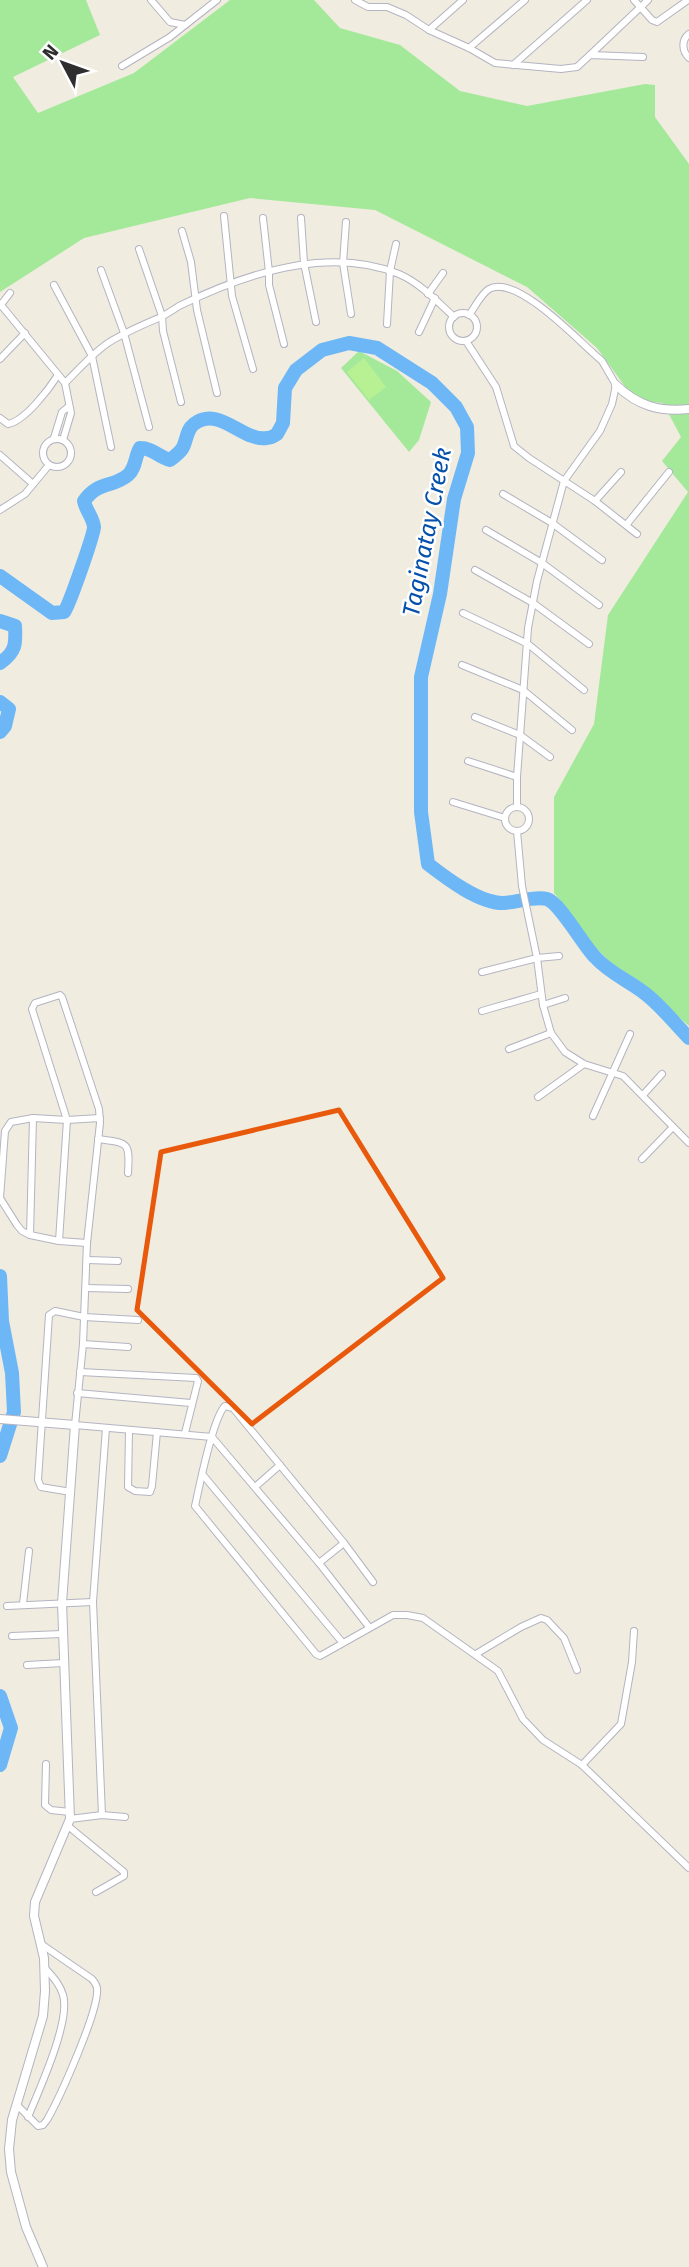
<svg xmlns="http://www.w3.org/2000/svg" width="689" height="2267" font-family="'Fira Sans',sans-serif">
  <rect width="100%" height="100%" fill="#f0ece0"/>
  <g fill="#a4e999">
    <path d="M0,0H86L100,35L13,77L38,113L134,73L230,0H314L340,28L400,45L460,91L527,106L645,84L655,85V117L689,164V1026L638,981L611,963L594,946L566,907L554,893V797L594,724L608,615L688,492L662,461L681,437L663,403L643,401L629,392L597,348L527,287L375,210L250,198L84,238L0,292Z"/>
    <path d="M359,351L397,371L431,402L419,440L409,452L341,368Z"/>
  </g>
  <path fill="#b7f194" d="M364,358L386,387L369,400L347,372Z"/>
  <g fill="none" stroke-linecap="round" stroke-linejoin="round">
    <g stroke="#6db7f7" stroke-width="14">
      <path d="M0,576L52,613L64,612C69,606 94,534 94,527C93,517 86,511 84,501C99,480 113,488 128,475C136,468 135,456 140,448C153,448 158,457 170,460C174,457 179,453 182,449C187,441 186,430 194,424C219,405 243,442 267,438C271,438 274,436 277,434L283,423L285,388L296,370L322,350L349,343L377,348L432,383L456,407L467,427L468,453L454,499L440,594L421,677V812L428,864C446,878 480,904 504,903C517,902 535,896 547,899C560,903 583,945 595,957C608,972 627,980 643,992C660,1004 674,1023 689,1038"/>
      <path d="M0,621L15,626C16,644 16,652 0,663"/>
      <path d="M0,702L9,709L5,726L0,732"/>
      <path d="M0,1276L2,1321L12,1373L14,1412L0,1456"/>
      <path d="M0,1696L11,1728L0,1765"/>
    </g>
    <defs>
      <g id="minor">
        <path d="M151,0L170,22L185,25"/>
        <path d="M355,0L368,7H387L406,15L429,30L469,48L495,63L561,69L577,67L590,55L643,57"/>
        <path d="M634,0L652,20L657,22L688,0"/>
        <path d="M429,30L463,0"/>
        <path d="M689,34C681,40 682,51 689,58"/>
        <path d="M469,48L525,0"/>
        <path d="M590,55L648,0"/>
        <path d="M513,65L587,0"/>
        <path d="M122,66L170,37L217,0"/>
        <path d="M224,216L232,296L253,369"/>
        <path d="M263,218L269,272V285L284,344"/>
        <path d="M301,218L304,263L316,322"/>
        <path d="M346,222L343,263L351,314"/>
        <path d="M182,231L191,262L197,310L217,393"/>
        <path d="M139,249L162,316L163,331L181,402"/>
        <path d="M101,270L124,333L149,427"/>
        <path d="M54,285L92,356L111,447"/>
        <path d="M428,294L443,273"/>
        <path d="M1,305L65,383L71,413L63,440"/>
        <path d="M0,306L10,293"/>
        <circle cx="463" cy="327" r="14"/>
        <path d="M469,315C475,307 481,294 489,289C515,274 575,337 593,353L602,361L616,385L612,404L600,431L564,481L537,581L528,628L517,777V806"/>
        <path d="M387,324L390,271L396,244"/>
        <path d="M419,332L435,298"/>
        <path d="M466,341L496,387L514,446L529,458L595,501L637,534"/>
        <path d="M0,359L25,333"/>
        <path d="M65,383C79,369 92,354 108,343C125,332 142,325 161,317C167,314 173,310 179,306C244,274 328,245 399,274C420,283 438,302 454,317"/>
        <path d="M0,418L8,424C25,421 49,389 58,375"/>
        <path d="M54,438L62,412L68,407"/>
        <circle cx="57" cy="453" r="14"/>
        <path d="M0,455L33,484"/>
        <path d="M503,494L552,523L602,560"/>
        <path d="M595,501L621,472"/>
        <path d="M0,510L25,494L49,465"/>
        <path d="M627,524L669,472"/>
        <path d="M486,530L542,563L599,605"/>
        <path d="M475,570L533,603L589,644"/>
        <path d="M463,613L528,644L584,690"/>
        <path d="M462,665L523,690L572,730"/>
        <path d="M475,717L520,735L550,757"/>
        <path d="M468,761L517,777"/>
        <path d="M453,802L505,818"/>
        <circle cx="517" cy="819" r="12"/>
        <path d="M517,831L522,886L537,958L543,1005L551,1033L565,1052L584,1064L623,1076L689,1143"/>
        <path d="M482,972L537,958L559,956"/>
        <path d="M543,1005L565,998"/>
        <path d="M482,1011L541,994"/>
        <path d="M509,1049L551,1033"/>
        <path d="M643,1095L662,1074"/>
        <path d="M538,1097L584,1064"/>
        <path d="M593,1116L630,1034"/>
        <path d="M98,1139C128,1143 130,1141 128,1173"/>
        <path d="M642,1159L672,1128"/>
        <path d="M30,1235L33,1118"/>
        <path d="M59,1241L67,1120L32,1009L35,1003L60,995L62,997L99,1109L100,1123L87,1243L83,1344L75,1425L212,1437L319,1563L369,1627"/>
        <path d="M87,1243L59,1241L30,1235L22,1231L17,1225L0,1198L5,1131L11,1122L33,1118L67,1120L100,1118"/>
        <path d="M87,1260L118,1261"/>
        <path d="M86,1288L128,1289"/>
        <path d="M83,1344L128,1347"/>
        <path d="M80,1372L196,1378L198,1381L185,1433"/>
        <path d="M77,1393L191,1403"/>
        <path d="M129,1431L128,1487L135,1491L150,1492L152,1486L157,1432"/>
        <path d="M203,1475L342,1642"/>
        <path d="M255,1487L280,1465"/>
        <path d="M71,1492L41,1487L38,1480L49,1315L55,1311L84,1317L138,1320"/>
        <path d="M319,1563L344,1543"/>
        <path d="M373,1582L344,1543L233,1408L225,1406C213,1417 199,1488 195,1506L316,1654L320,1656L393,1615H407L423,1618L498,1671L523,1719L543,1740L582,1765L689,1868"/>
        <path d="M23,1604L29,1551"/>
        <path d="M7,1606L93,1602"/>
        <path d="M12,1636L62,1634"/>
        <path d="M476,1654L521,1627L541,1618L547,1620L564,1638L577,1670"/>
        <path d="M27,1665L63,1663"/>
        <path d="M46,1764L45,1805L51,1810L70,1812"/>
        <path d="M582,1765L621,1724L632,1662L634,1631"/>
        <path d="M102,1815L93,1602L106,1428"/>
        <path d="M70,1819L102,1815L125,1817"/>
        <path d="M68,1826L124,1872V1876L96,1892"/>
        <path d="M17,2105L38,2126L43,2125L47,2120C59,2099 100,2009 97,1988C96,1983 95,1983 92,1979L41,1944"/>
        <path d="M28,2117C39,2090 71,2021 63,1995C60,1984 52,1976 44,1967"/>
      </g>
      <g id="tertiary">
        <path d="M616,385C638,406 659,412 689,409"/>
        <path d="M0,1419L75,1425L62,1603L70,1819L35,1902L34,1916L44,1958L45,1991L43,2016L12,2120L9,2149L11,2172L26,2227L43,2267"/>
      </g>
    </defs>
    <use href="#minor" stroke="#b4b4c2" stroke-width="8"/>
    <use href="#tertiary" stroke="#b4b4c2" stroke-width="10"/>
    <use href="#minor" stroke="#fff" stroke-width="6"/>
    <use href="#tertiary" stroke="#fff" stroke-width="8"/>
  </g>
  <path fill="none" stroke="#e8590c" stroke-width="5" stroke-linejoin="round" d="M339,1110L443,1278L252,1424L137,1310L161,1152Z"/>
  <g text-anchor="middle" stroke-width="5" stroke-linejoin="round" paint-order="stroke">
    <g font-size="24" font-style="italic" fill="#0450ab" stroke="#fff">
      <text transform="translate(427 532) rotate(-79)" y="8">Taginatay Creek</text>
    </g>
  </g>
  <g transform="translate(63 63) rotate(311)" stroke="#ffffff" stroke-width="5" paint-order="stroke">
  <path d="M0-5L12 26L0 18L-12 26Z" fill="#2e2e2e"/>
  <text y="-10" font-size="19" font-weight="bold" text-anchor="middle" fill="#2e2e2e">N</text>
  </g>
</svg>
